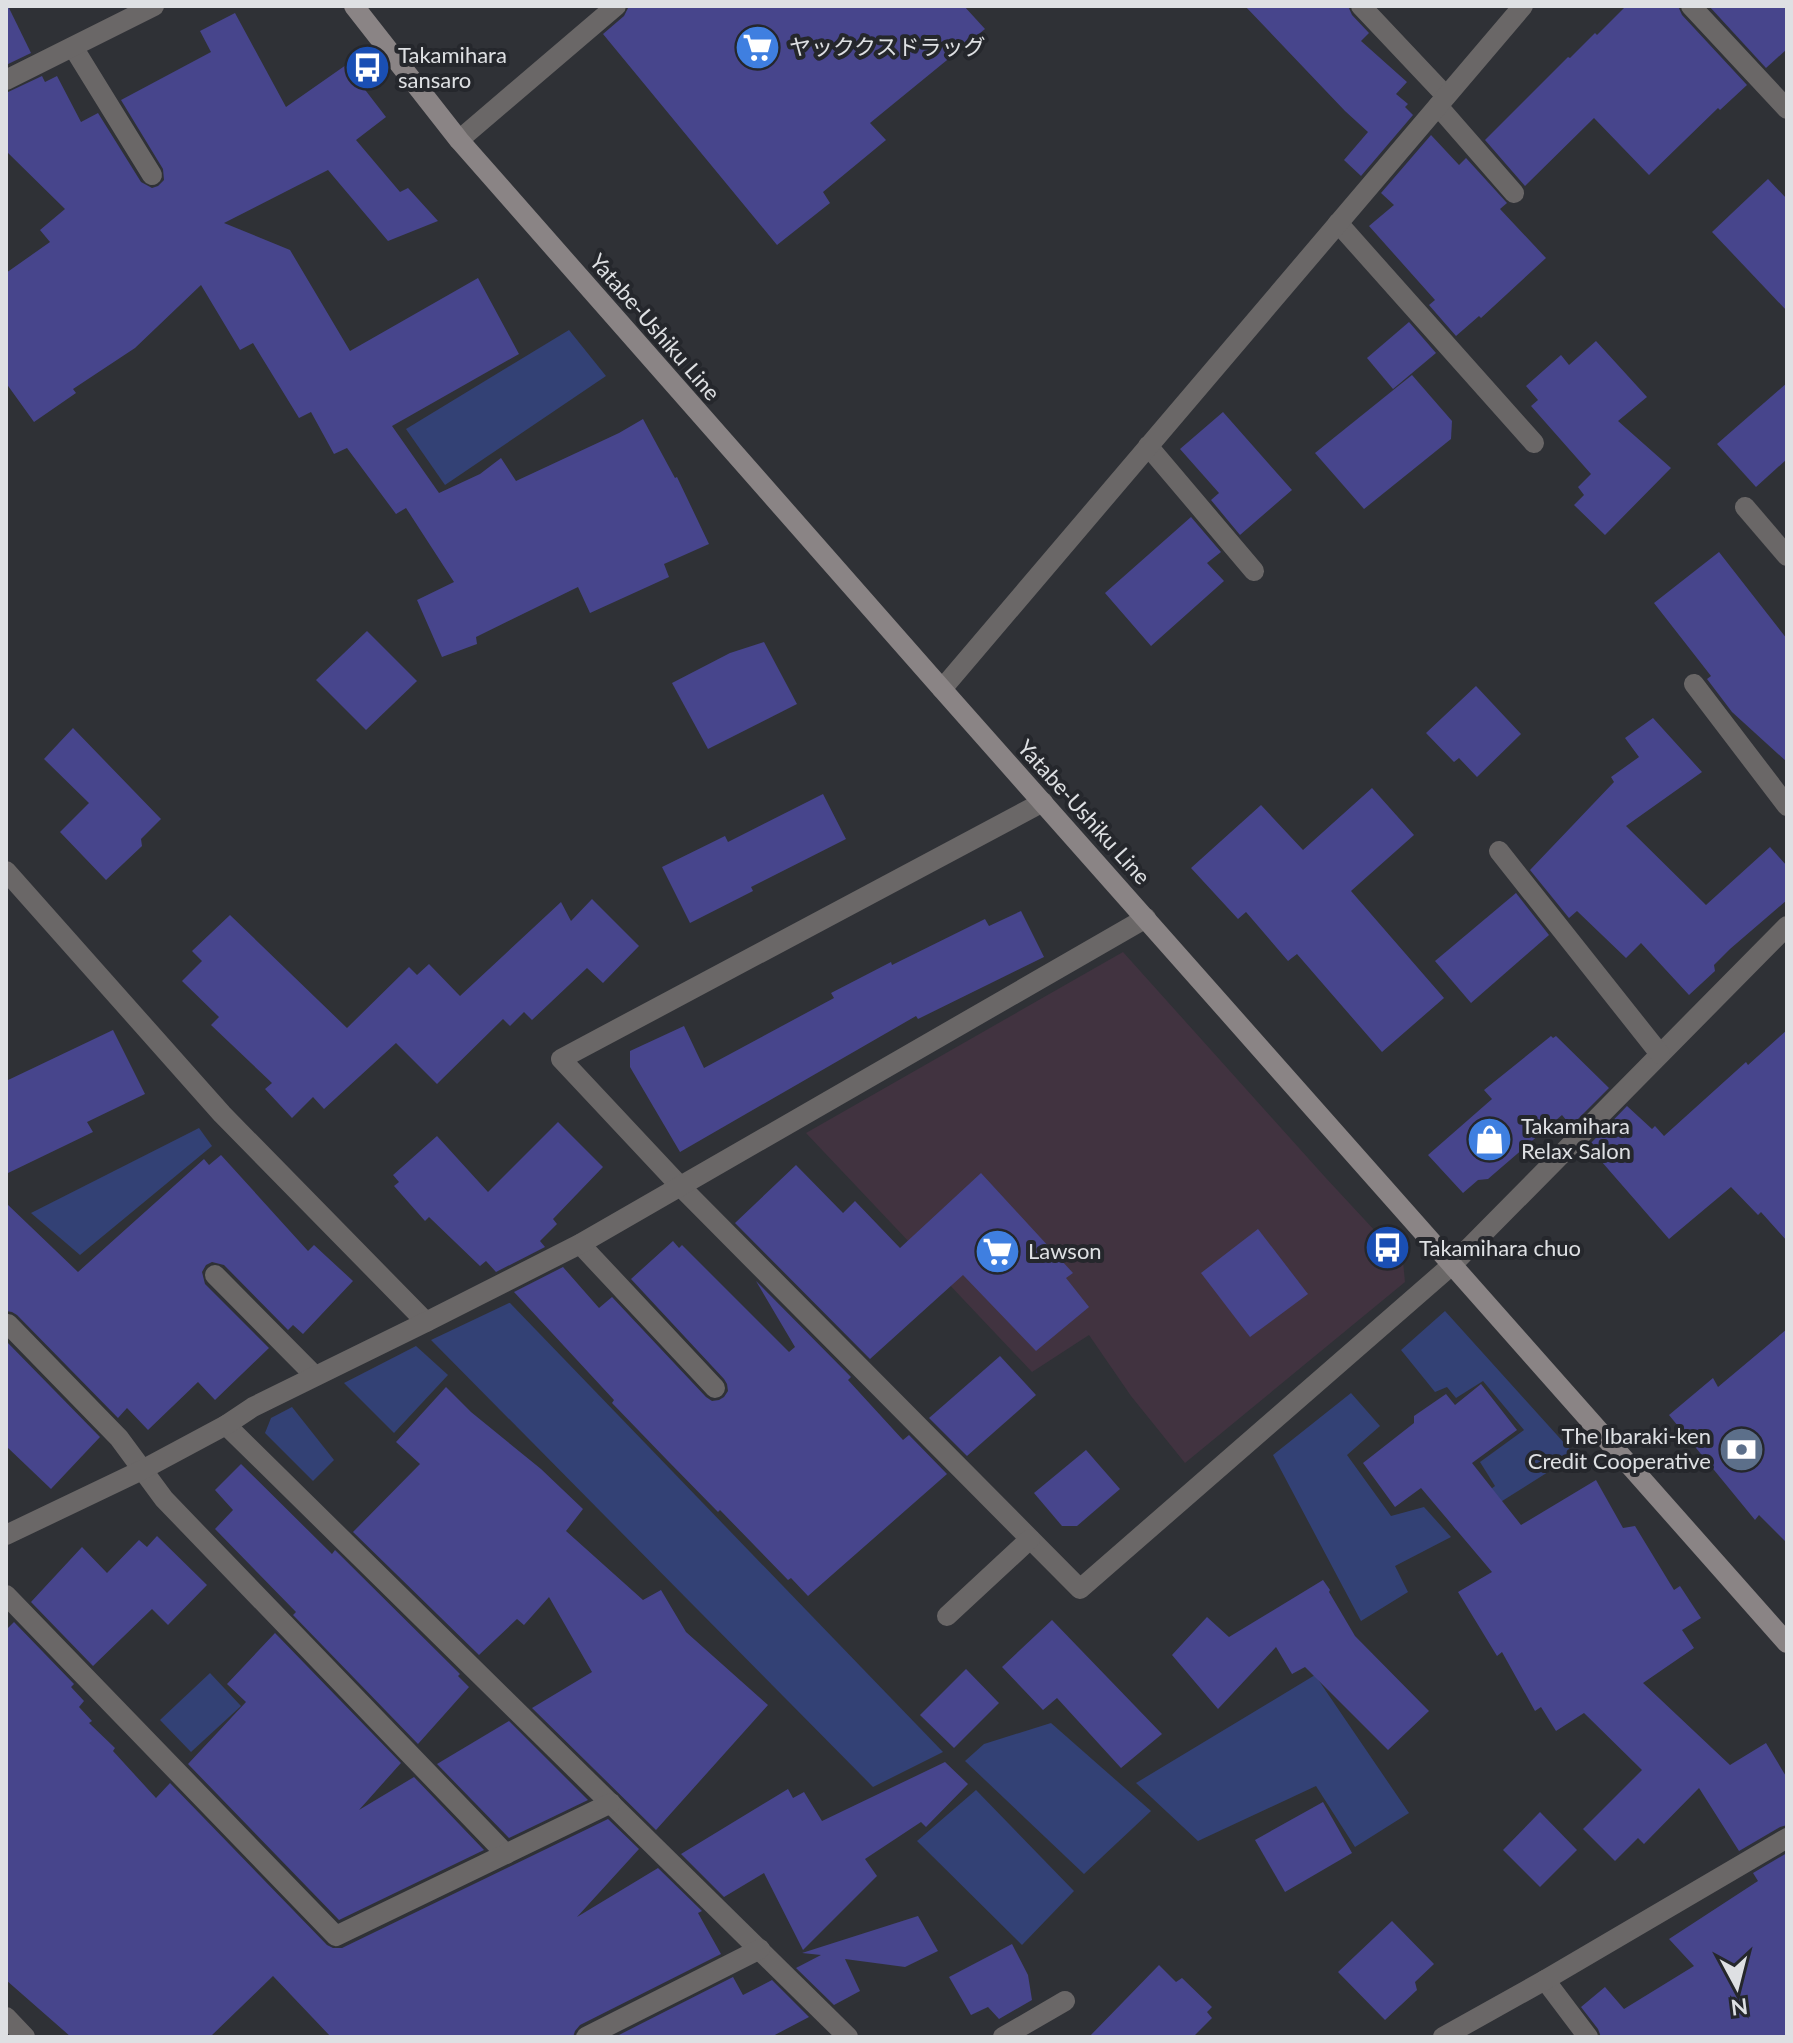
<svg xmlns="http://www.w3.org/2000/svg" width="1793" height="2043" font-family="Lato,'Noto Sans JP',sans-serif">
  <rect width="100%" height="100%" fill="#2f3136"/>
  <path fill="#413340" d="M1123,952L1325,1177L1403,1261L1405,1282L1185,1463L1131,1396L1089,1335L1032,1372L806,1133Z"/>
  <g fill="#334175">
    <path d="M569,330L606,376L445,485L406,429Z"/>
    <path d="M199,1128L212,1146L80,1255L31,1213Z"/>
    <path d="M509,1303H510L943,1752L873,1787L431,1340Z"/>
    <path d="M1445,1311L1575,1455L1456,1530L1449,1520L1495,1486L1480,1462L1524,1430L1483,1381L1456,1398L1447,1387L1435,1392L1401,1350Z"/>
    <path d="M416,1346L448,1375L394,1433L344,1383Z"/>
    <path d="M1351,1393L1380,1426L1347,1455L1391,1516L1424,1507L1451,1537L1395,1566L1408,1592L1361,1621L1273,1455Z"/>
    <path d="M292,1407L334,1460L313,1481L265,1433L271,1418Z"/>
    <path d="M210,1673L241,1706L191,1752L160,1720Z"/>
    <path d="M1315,1675L1409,1813L1355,1847L1316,1786L1198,1841L1136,1783Z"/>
    <path d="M1051,1723L1151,1811L1084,1874L965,1761L984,1744Z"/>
    <path d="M976,1790L1074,1891L1022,1945L917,1841Z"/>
  </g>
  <g fill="#47458c">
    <path d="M6,6H8L31,53L6,65Z"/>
    <path d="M629,6H964L985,29L870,123L886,140L823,192L830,203L777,245L603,34L624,16Z"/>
    <path d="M1245,6H1348L1352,15L1369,33L1361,41L1407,82L1396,94L1408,104L1405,107L1413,115L1361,176L1344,160L1368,132L1345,111Z"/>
    <path d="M1626,6H1678L1682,15L1747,85L1720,110L1718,108L1649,175L1594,118L1525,186L1485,140L1568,57L1570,58L1595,33L1597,35Z"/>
    <path d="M1709,6H1787V49L1766,68Z"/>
    <path d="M235,13L286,107L346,65L386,117L356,140L400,192L408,188L438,221L388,241L328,170L224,223L290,250L350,351L478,278L519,354L392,426L439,493L480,474L501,458L516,481L619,433L643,419L675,478L677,477L709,544L664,564L669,577L590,613L578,587L476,637L477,644L442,657L417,600L454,582L406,508L396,514L347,448L334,454L311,412L299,418L253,343L240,350L201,285L135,348L73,389L76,393L34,422L6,383V273L50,242L40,230L65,209L6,151V93L42,76L45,82L57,76L81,122L98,113L141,182L152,188L158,186L164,180L163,169L121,100L211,52L200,31Z"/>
    <path d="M1431,135L1459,165L1466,158L1507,203L1500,209L1546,258L1481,318L1479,316L1456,336L1429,305L1435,300L1369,226L1394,205L1381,193Z"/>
    <path d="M1768,179L1787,199V311L1712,232Z"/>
    <path d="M1409,322L1436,353L1393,389L1367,358Z"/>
    <path d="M1596,341L1647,397L1618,421L1671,468L1605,535L1574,505L1584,495L1578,487L1591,474L1531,406L1538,400L1526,386L1561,355L1569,365Z"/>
    <path d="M1412,375L1452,421L1451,439L1364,509L1315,453Z"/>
    <path d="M1787,383V459L1756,487L1717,444Z"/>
    <path d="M1223,412L1292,490L1240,535L1211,500L1219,493L1180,449Z"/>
    <path d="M1191,517L1221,552L1207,563L1224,581L1151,646L1105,593Z"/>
    <path d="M1719,552L1787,639V762L1732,712L1707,679L1711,676L1654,603Z"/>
    <path d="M367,631L417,681L366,730L316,680Z"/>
    <path d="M764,642L797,704L708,749L672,683L730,653Z"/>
    <path d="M1476,686L1521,734L1477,777L1459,758L1454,762L1426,733Z"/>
    <path d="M1653,718L1702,772L1626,826L1706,905L1770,847L1787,866V900L1730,949L1714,965L1715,971L1689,995L1641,943L1626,958L1577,911L1569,918L1530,870L1614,782L1611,777L1639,757L1625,738Z"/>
    <path d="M73,728L161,819L141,839L142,846L106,880L60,832L89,803L44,759Z"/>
    <path d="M1372,788L1414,835L1351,891L1444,998L1382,1052L1297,954L1288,961L1246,912L1238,919L1191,868L1261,805L1303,850Z"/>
    <path d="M823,794L846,839L751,887L753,891L690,923L662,867L725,836L728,842Z"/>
    <path d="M1516,893L1549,935L1471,1003L1435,961Z"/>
    <path d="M592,899L639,946L603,983L587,968L532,1020L524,1012L510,1026L503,1019L437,1084L396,1043L324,1109L313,1097L292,1118L265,1089L272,1083L211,1025L219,1017L182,981L202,961L192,951L230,915L347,1028L409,967L417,975L429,964L460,996L561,902L571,921Z"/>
    <path d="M1021,911L1044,957L918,1019L916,1016L680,1152L630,1067V1051L684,1026L704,1068L834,998L831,993L891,962L892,965L985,919L989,926Z"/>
    <path d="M113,1030L145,1094L87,1122L93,1132L6,1174V1081Z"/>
    <path d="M1787,1030V1241L1761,1212L1758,1215L1731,1187L1669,1239L1588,1146L1627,1106L1652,1129L1655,1126L1664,1136L1746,1062L1748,1065Z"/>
    <path d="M1551,1036L1553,1038L1556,1036L1609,1088L1571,1126L1562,1115L1488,1179L1478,1180L1463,1193L1428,1155L1492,1099L1484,1090Z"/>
    <path d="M558,1122L603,1167L553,1219L557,1224L540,1241L545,1247L496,1272L486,1261L480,1266L429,1217L425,1221L394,1186L399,1182L393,1175L437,1136L488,1192Z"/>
    <path d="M221,1155L308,1251L314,1245L353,1281L303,1334L293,1325L288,1330L224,1265L212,1262L206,1265L202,1272L205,1284L269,1348L215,1400L198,1382L148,1430L127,1408L118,1418L17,1315L12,1312L6,1311V1203L78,1272L204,1159L209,1165Z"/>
    <path d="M796,1165L843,1213L855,1201L900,1248L981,1173L1073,1273L1066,1278L1089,1307L1036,1351L963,1275L870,1359L735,1223Z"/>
    <path d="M1258,1229L1308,1294L1250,1337L1201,1273Z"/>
    <path d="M673,1241L679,1248L682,1245L789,1352L795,1347L756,1281L851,1377L848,1380L903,1440L909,1435L947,1474L808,1596L791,1578L788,1580L720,1510L718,1512L668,1461L612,1403L614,1400L514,1292L563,1267L599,1308L612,1297L706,1397L712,1401L719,1400L724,1397L728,1391L727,1384L724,1379L631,1279Z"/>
    <path d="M1787,1329V1543L1759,1515L1755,1520L1669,1415L1713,1378L1718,1387Z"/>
    <path d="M6,1341L100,1437L51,1489L6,1446Z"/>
    <path d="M1000,1356L1036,1395L967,1456L929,1418Z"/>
    <path d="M1481,1384L1517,1430L1472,1463L1521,1525L1596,1480L1623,1528L1635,1526L1674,1590L1680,1586L1701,1618L1682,1630L1694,1648L1643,1683L1730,1765L1766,1743L1787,1778V1825L1780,1827L1739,1851L1699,1788L1644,1844L1638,1838L1615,1861L1583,1829L1642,1770L1584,1713L1556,1731L1541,1707L1535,1711L1502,1652L1497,1656L1458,1592L1492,1572L1421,1488L1395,1507L1363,1463L1414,1423V1416L1446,1394L1455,1405Z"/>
    <path d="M446,1387L471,1412L541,1469L583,1509L566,1531L643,1600L661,1590L686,1632L768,1705L656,1830L532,1708L592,1672L549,1597L524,1625L517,1619L479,1655L353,1532L420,1464L396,1442Z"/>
    <path d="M1086,1450L1120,1489L1077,1526H1062L1034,1493Z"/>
    <path d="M241,1464L332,1554L335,1550L460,1674L458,1676L469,1687L418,1744L293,1615L296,1612L215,1529L233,1510L215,1490Z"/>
    <path d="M157,1536L207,1585L168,1625L152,1609L93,1666L31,1602L82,1547L107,1573L139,1540L147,1547Z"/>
    <path d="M1323,1580L1330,1590L1329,1592L1355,1636L1429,1711L1388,1750L1305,1667L1292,1674L1276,1647L1218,1709L1172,1655L1207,1617L1229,1637Z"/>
    <path d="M1052,1620L1162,1734L1121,1768L1057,1698L1043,1710L1002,1667Z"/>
    <path d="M14,1622L74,1684L71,1687L84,1701L79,1707L92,1721L89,1723L115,1748L113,1751L156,1798L170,1783L327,1945L333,1948H342L608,1819L639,1849L577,1917L658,1868L702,1911L698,1913L721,1954L580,2025L575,2031L573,2037H331L273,1976L210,2037H71L6,1980V1630Z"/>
    <path d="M275,1633L401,1763L359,1810L414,1777L484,1850L339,1920L188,1764L246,1702L227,1684Z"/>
    <path d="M966,1669L999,1703L954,1748L920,1715Z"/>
    <path d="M509,1721L588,1800L509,1838L437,1764Z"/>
    <path d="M945,1762L968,1784L926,1827L921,1822L865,1859L877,1876L803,1950L764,1873L724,1897L681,1854L788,1789L793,1798L804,1792L822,1821Z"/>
    <path d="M1323,1802L1352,1853L1285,1892L1255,1840Z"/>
    <path d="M1540,1812L1577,1850L1540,1887L1503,1850Z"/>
    <path d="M1787,1853V2037H1601L1598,2029L1581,2007L1605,1987L1624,2009L1694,1966L1669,1939L1758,1881L1753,1873Z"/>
    <path d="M918,1916L938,1951L905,1967L845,1959L860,1991L834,2005L796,1968L821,1955L802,1953Z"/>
    <path d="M1392,1921L1434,1964L1415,1982L1417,1990L1385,2020L1338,1972Z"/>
    <path d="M1012,1944L1028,1975L1032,2000L999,2019L988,2007L971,2015L949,1977Z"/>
    <path d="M1159,1965L1176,1982L1182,1978L1212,2007L1207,2012L1212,2018L1193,2037H1089Z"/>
    <path d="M733,1977L743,1995L772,1980L809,2017L771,2037H615Z"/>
  </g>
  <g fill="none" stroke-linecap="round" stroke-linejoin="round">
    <g stroke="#6a6767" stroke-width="20">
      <path d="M73,47L152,175"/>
      <path d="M1148,446L1254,571"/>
    </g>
    <g stroke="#6a6767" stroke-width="20">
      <path d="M1361,6L1446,96"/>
      <path d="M1691,6L1787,109"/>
      <path d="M6,80L154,6"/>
      <path d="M1438,106L1514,193"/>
      <path d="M459,140L616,6"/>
      <path d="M1338,223L1534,443"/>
      <path d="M1745,507L1787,556"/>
      <path d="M1694,684L1787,806"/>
      <path d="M942,689L1523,6"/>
      <path d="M1043,802L561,1059L680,1186L1080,1589L1453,1264L1787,926"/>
      <path d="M1499,851L1660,1054"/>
      <path d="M6,871L222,1114L426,1322"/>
      <path d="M580,1244L715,1388"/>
      <path d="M215,1275L315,1376"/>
      <path d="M8,1324L119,1438L164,1499L506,1854"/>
      <path d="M226,1425L848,2037"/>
      <path d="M6,1535L142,1470L226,1425L253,1407L426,1322L580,1244L1146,918"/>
      <path d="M6,1595L336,1936L611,1803"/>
      <path d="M947,1616L1030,1539"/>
      <path d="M1545,1980L1588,2037"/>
      <path d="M6,2017L25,2037"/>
      <path d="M586,2037L760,1949"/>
      <path d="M1003,2037L1065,2001"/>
      <path d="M1443,2037L1545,1980L1787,1838"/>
    </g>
    <path stroke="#8a8485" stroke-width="20" d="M354,6L459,140L942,689L1787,1643"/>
  </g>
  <defs>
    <symbol id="supermarket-disc" viewBox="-11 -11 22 22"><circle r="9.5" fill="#3f7fe0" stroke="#25272c"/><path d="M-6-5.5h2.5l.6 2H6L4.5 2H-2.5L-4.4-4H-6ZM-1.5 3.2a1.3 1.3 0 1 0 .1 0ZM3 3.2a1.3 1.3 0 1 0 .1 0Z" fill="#fff"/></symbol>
    <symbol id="bus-disc" viewBox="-11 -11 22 22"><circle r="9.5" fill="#1a4fb4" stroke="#25272c"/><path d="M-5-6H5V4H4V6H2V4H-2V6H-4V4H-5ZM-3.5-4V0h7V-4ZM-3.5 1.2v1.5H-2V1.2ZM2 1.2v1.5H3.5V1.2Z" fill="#fff"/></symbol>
    <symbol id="shop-disc" viewBox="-11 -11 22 22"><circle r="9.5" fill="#3f7fe0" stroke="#25272c"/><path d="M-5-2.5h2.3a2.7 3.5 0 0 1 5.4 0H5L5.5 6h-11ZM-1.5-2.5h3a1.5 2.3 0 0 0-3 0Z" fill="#fff"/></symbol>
    <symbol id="bank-disc" viewBox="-11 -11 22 22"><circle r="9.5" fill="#5c6f8a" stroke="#25272c"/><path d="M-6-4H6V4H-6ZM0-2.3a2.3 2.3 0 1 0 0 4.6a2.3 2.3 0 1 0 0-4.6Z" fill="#fff"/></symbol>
  </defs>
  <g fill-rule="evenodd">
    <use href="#supermarket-disc" x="732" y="22" width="51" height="51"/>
    <use href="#bus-disc" x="342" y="42" width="51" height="51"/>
    <use href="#shop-disc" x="1464" y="1114" width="51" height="51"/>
    <use href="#bus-disc" x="1362" y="1222" width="51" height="51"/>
    <use href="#supermarket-disc" x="972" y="1226" width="51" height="51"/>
    <use href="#bank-disc" x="1716" y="1424" width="51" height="51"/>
  </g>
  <g text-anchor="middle" stroke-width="8" stroke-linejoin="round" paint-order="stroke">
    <g font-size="22" fill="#dee0e3" stroke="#25272c" text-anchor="start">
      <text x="789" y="55">ヤッククスドラッグ</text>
      <text x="398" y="63">Takamihara<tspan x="398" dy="25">sansaro</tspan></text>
      <text x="1521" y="1134">Takamihara<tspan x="1521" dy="25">Relax Salon</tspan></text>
      <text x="1419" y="1256">Takamihara chuo</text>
      <text x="1028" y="1259">Lawson</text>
      <text x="1711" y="1444" text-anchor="end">The Ibaraki-ken<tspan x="1711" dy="25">Credit Cooperative</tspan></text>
    </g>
    <g font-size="22" fill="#dee0e3" stroke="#25272c">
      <text transform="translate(655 327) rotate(49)" y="8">Yatabe-Ushiku Line</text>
      <text transform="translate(1084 812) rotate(48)" y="8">Yatabe-Ushiku Line</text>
    </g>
  </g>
  <rect width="1793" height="2043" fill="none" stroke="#dee0e3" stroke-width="16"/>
  <g transform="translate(1737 1987) rotate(173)" stroke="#25272c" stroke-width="6" paint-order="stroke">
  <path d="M0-6L14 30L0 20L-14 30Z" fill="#dee0e3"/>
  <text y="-12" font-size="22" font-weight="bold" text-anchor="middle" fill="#dee0e3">N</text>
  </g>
</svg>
